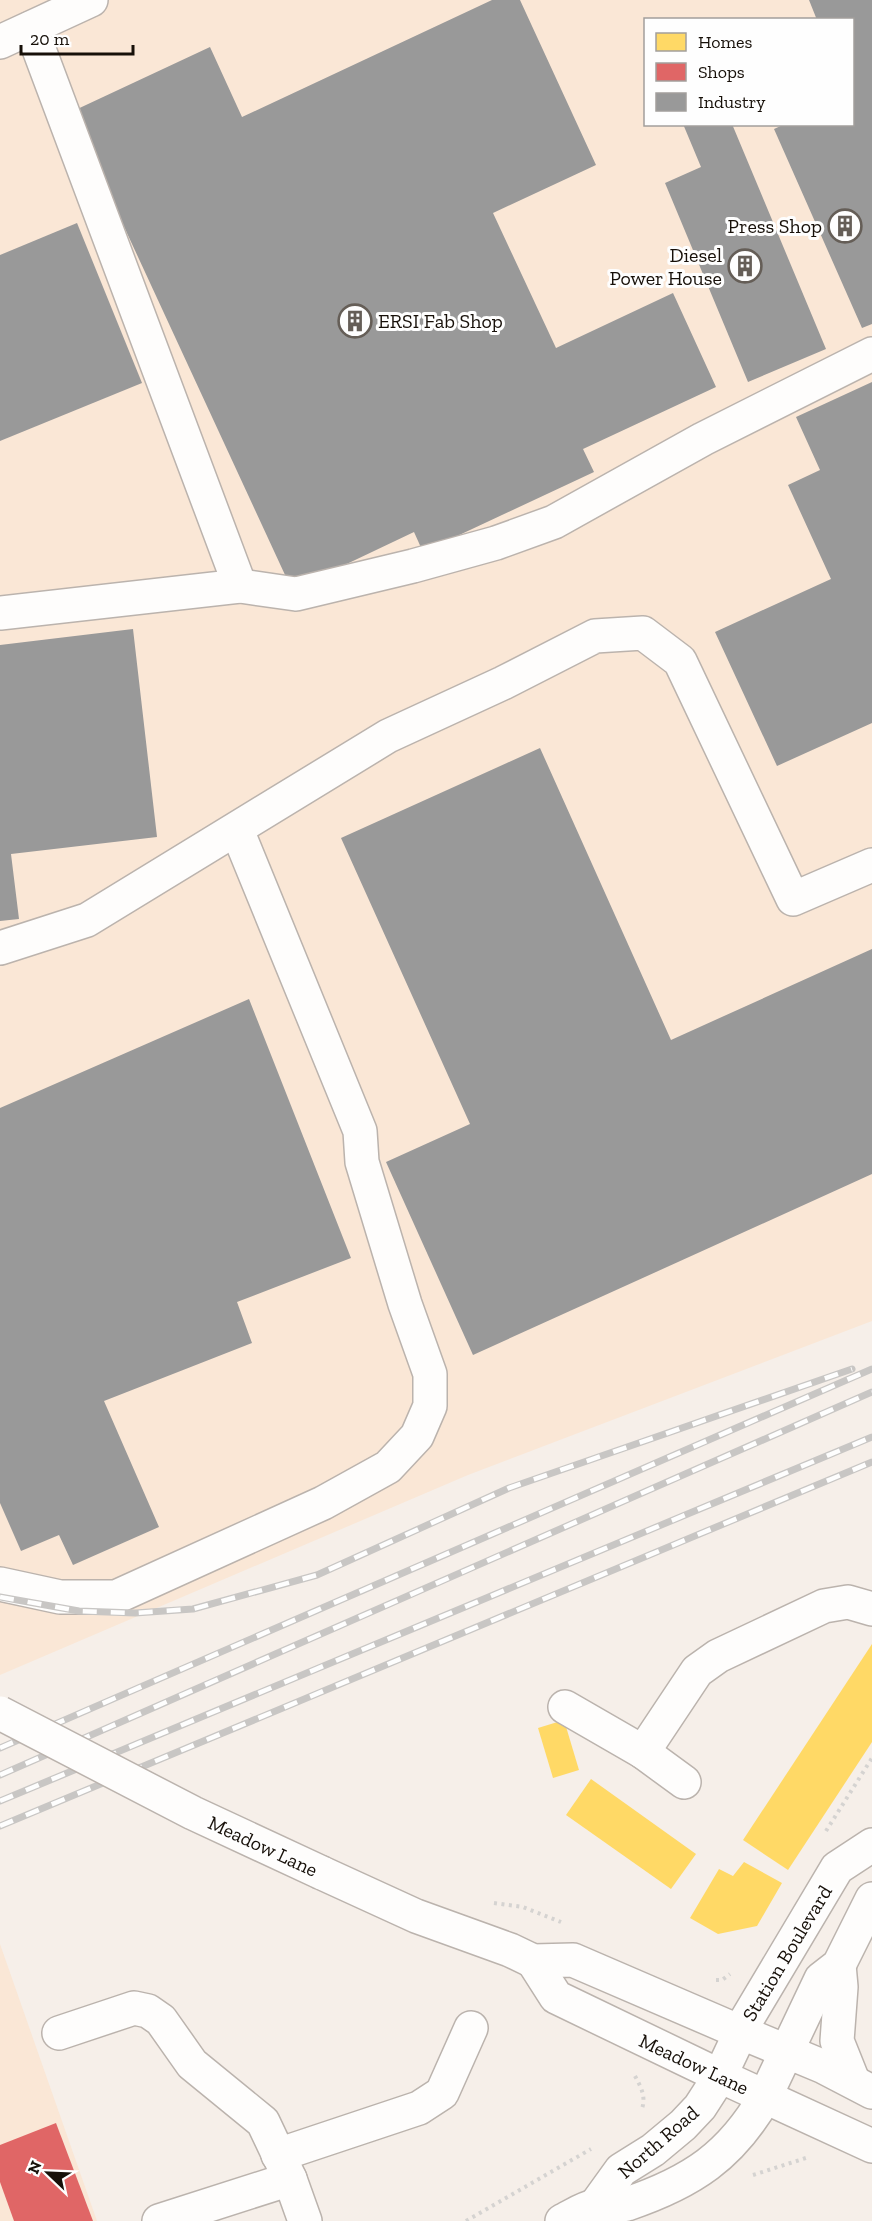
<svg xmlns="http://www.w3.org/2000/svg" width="872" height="2221" font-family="'Zilla Slab',serif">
  <rect width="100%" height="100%" fill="#f6efe9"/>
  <g fill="#fae7d6" fill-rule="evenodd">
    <path d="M0,0H872V1321L468,1475L0,1675ZM646,20H852V124H646Z"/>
    <path d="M0,1944L97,2221H0Z"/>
  </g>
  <g fill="#ffd966">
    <path d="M872,1644V1742L788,1870L743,1840Z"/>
    <path d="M564,1720L579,1770L553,1778L538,1728Z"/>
    <path d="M591,1779L696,1854L671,1889L566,1815Z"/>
    <path d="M744,1862L782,1883L757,1926L718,1934L690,1918L719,1869L733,1876Z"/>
  </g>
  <path fill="#e06666" d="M56,2123L93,2221H14L0,2182V2145Z"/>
  <g fill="#999">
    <path d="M492,0H520L596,165L493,213L556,348L673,293L716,387L583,449L594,472L423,552L414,532L292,590L71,112L210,47L242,117Z"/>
    <path d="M809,0H872V324L862,328L774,129L785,124H852V20H817Z"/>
    <path d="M683,124H732L826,349L748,382L665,183L701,167Z"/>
    <path d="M77,223L142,383L0,441V255Z"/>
    <path d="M872,382V723L777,766L715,632L831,579L788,485L820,470L796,417Z"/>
    <path d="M133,629L157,837L11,854L19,919L0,921V645Z"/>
    <path d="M540,748L671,1040L872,949V1174L473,1355L386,1162L470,1124L341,838Z"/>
    <path d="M249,999L351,1258L237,1302L252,1343L104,1401L159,1527L73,1565L59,1535L21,1551L0,1503V1108Z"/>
  </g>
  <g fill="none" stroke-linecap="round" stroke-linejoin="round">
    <defs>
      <g id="minor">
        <path d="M31,28L240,586"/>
        <path d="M0,42L91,0"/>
        <path d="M0,613L240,586L296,594L413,566L496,543L554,522L703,439L872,354"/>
        <path d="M0,948L87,920L388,736L503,683L595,636L643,633L680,661L793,899L872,865"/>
        <path d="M0,1584L60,1597H116L323,1503L388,1467L417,1436L430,1406V1374L405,1304L362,1162L360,1131L237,830"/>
        <path d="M565,1707L643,1752L684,1782"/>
        <path d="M643,1752L697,1671L718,1656L824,1606L848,1602L872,1609"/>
        <path d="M322,1873L416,1916L510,1950L533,1961L573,1960L740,2032"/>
        <path d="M533,1961L556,1997L720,2076L700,2107L683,2125L653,2150L621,2170L595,2206"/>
        <path d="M59,2033L134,2008L148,2011L161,2020L192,2064L263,2122L290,2179L305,2221"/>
        <path d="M278,2155L419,2108L442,2093L471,2028"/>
        <path d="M159,2221L290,2179"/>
        <path d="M562,2221C572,2216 584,2208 595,2206C606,2204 617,2207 627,2204C692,2182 731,2156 765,2097"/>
      </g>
      <g id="major">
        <path d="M872,1845L837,1868L747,2019L720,2076L872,2146"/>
        <path d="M839,1965L841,1987L837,2041L853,2081"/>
        <path d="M740,2032L824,2067L872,2092"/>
        <path d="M765,2097L821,1979L839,1965L872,1899"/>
      </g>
    </defs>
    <use href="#minor" stroke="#bbb3ad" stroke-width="36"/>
    <use href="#major" stroke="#bbb3ad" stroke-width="36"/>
    <g stroke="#d5d3d1" stroke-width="4" stroke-dasharray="3 4.5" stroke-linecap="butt">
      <path d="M826,1831L872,1758"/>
      <path d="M494,1903L523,1907L561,1922"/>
      <path d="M716,1980H722L730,1974"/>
      <path d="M635,2076C641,2087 647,2098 641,2111"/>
      <path d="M753,2175L809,2157"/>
      <path d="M466,2221L591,2149"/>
    </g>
    <use href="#minor" stroke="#fefdfc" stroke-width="33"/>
    <use href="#major" stroke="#fefdfc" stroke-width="33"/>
    <defs>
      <g id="rail">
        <path d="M0,1597L79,1611L135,1613L193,1609L317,1575L509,1488L852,1369"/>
        <path d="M0,1748L872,1369"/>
        <path d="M0,1775L872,1392"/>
        <path d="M0,1801L872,1437"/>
        <path d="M0,1826L872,1462"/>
      </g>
    </defs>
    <use href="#rail" stroke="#c8c6c4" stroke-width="7"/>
    <use href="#rail" stroke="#fefefe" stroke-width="4.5" stroke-dasharray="14" stroke-linecap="butt"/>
    <defs>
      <path id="minor-bridge" d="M0,1713L193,1813L322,1873"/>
    </defs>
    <use href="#minor-bridge" stroke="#bbb3ad" stroke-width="36" stroke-linecap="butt"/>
    <use href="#minor-bridge" stroke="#fefdfc" stroke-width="33"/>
  </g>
  <defs>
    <symbol id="building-ring" viewBox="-11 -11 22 22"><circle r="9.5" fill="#fefefe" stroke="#655e57" stroke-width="1.5"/><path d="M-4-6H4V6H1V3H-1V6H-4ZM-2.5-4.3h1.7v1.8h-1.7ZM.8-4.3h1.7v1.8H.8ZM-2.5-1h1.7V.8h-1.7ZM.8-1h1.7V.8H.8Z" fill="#655e57"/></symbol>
  </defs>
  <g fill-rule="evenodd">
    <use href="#building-ring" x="826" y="207" width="38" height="38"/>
    <use href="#building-ring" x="726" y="247" width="38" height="38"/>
    <use href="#building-ring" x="336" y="302" width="38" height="38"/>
  </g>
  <g text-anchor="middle" stroke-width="6" stroke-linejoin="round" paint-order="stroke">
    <g font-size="20" fill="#171009" stroke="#fefefe" text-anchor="end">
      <text x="822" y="233">Press Shop</text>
      <text x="722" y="262">Diesel<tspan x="722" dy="23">Power House</tspan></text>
      <text x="378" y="328" text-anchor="start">ERSI Fab Shop</text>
    </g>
    <g font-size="20" fill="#171009" stroke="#fefefe">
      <text transform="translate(263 1846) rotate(25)" y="7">Meadow Lane</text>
      <text transform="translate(787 1953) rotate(-59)" y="7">Station Boulevard</text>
      <text transform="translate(694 2064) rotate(25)" y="7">Meadow Lane</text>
      <text transform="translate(658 2142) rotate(-41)" y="7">North Road</text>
    </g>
  </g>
  <rect x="644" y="18" width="210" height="108" fill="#fefefe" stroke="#a29f9c" stroke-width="1.5"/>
  <rect x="656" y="33" width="30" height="18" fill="#ffd966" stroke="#a29f9c" stroke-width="1.5"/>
  <text x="698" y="48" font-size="18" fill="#171009">Homes</text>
  <rect x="656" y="63" width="30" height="18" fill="#e06666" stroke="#a29f9c" stroke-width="1.5"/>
  <text x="698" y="78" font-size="18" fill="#171009">Shops</text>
  <rect x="656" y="93" width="30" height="18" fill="#999999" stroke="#a29f9c" stroke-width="1.5"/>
  <text x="698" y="108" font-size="18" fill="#171009">Industry</text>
  <g transform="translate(48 2173) rotate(293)" stroke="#fefefe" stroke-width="4.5" paint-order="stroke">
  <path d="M0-4.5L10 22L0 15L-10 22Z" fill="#171009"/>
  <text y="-9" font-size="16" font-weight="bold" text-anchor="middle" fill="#171009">N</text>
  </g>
  <path d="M21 45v9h112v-9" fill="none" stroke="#171009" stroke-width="3"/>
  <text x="30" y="45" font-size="18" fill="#171009" stroke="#fefefe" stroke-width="4.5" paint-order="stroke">20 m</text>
</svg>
